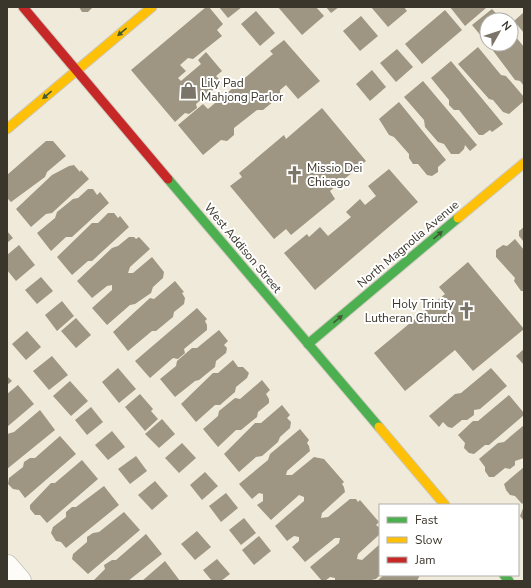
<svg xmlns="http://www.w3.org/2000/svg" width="531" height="588" font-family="'Nunito Sans',sans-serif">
  <rect width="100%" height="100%" fill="#f0eada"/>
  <g fill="#9e9682">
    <path d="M79,7H93L88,12H82Z"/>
    <path d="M206,7H209L223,24L217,30L222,36L193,59L188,58L180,65L186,71L178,78L181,81L201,64L198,60L206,52L222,71L216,76L222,82L196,104L197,108L189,114L185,113L175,122L131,70Z"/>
    <path d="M219,7H242L228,18Z"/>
    <path d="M278,7H316L324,16L302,35Z"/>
    <path d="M326,7H339L331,13Z"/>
    <path d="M371,7H404L407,11L388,27Z"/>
    <path d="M450,7H485L486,8L465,26Z"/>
    <path d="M492,9L502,20H487V43L472,25Z"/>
    <path d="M445,10L462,30L422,64L405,44Z"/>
    <path d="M256,11L275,33L260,46L241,24Z"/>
    <path d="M524,12V33L514,21Z"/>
    <path d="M361,16L378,36L360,51L343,31Z"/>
    <path d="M511,31L524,47V86L520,81L515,80L488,44H511Z"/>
    <path d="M284,40L320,81L298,99L286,85L280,90V96L263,110H257L234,128V135L227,141L221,140L203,155L178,125L203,104L208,109L273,54L270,51Z"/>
    <path d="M478,47L501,75L506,76L524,97V101L509,114L503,112L493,100L489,99L458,64Z"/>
    <path d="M397,49L413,67L396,82L380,63Z"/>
    <path d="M451,61L503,124L492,132L490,130L483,135H479L459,110H454L449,105V100L431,78Z"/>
    <path d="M372,70L386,87L370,101L356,84Z"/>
    <path d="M423,81L477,145L470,151L465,145L464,149L459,154H451L444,144L438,142L425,127L424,120L404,97Z"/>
    <path d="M399,102L446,160L438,167V172L432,176L427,175L418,164H413L409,158V154L394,137L389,135L379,119Z"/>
    <path d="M322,108L366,161L330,191L335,199L291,235L286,229L274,239L230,186L242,177L239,173L284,135L286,139Z"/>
    <path d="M46,141H53L66,156L47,172L45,177L11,202L7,198V175Z"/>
    <path d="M74,165L80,172L81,170L89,179L52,213L46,214L31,227L16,209L52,175L69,166Z"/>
    <path d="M389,169L418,202L315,290L284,253L307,234L309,237L320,227L328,236L351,217L346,212L360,199L365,205L376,196L368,186Z"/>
    <path d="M88,189H93L97,195L100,192L109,203L72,237H66L51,251L37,233L55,218L57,212L73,199L78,198Z"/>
    <path d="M108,213H114L118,218L120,216L129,227L92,261H88L72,275L57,257L92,223H98Z"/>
    <path d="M524,227V242L519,236V231Z"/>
    <path d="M7,231L13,238L7,243Z"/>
    <path d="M129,237H134L136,239L139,237L150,249L130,267L128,273H133L152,257L164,272L163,278L153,287L151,293L135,304L130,305L107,325L92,308L112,290V285L107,286L92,298L77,281L112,248L118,246Z"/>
    <path d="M515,239L524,250V291H521L514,281L515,278L496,257V250L503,245L507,246Z"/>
    <path d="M19,245L35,265L16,281L7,270V255Z"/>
    <path d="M468,262L524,329L473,371L455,350L405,391L374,353L445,294L439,287Z"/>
    <path d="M41,277L53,291L37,304L25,290Z"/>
    <path d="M175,281L184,292L182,293L185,298L184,304L174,312L173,317L156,331H152L128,351L113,332L150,298L154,299Z"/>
    <path d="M62,301L74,316L57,331L45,315Z"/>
    <path d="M197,308L207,319L205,321L207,325V330L184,349L185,353L178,359L173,358L150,378L135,361Z"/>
    <path d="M76,318L91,335L76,348L61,331Z"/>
    <path d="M219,330L228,341L224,345L227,348L226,353L216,361L215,367L199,380L195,381L175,397L160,379L176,366L177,361L192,348H197Z"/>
    <path d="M27,331L41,347L26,360L12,344Z"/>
    <path d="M524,349V365L516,356Z"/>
    <path d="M52,356L68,375L49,390L33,371Z"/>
    <path d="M233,360L238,367H243L249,373L247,378L236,387L235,392L220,405H215L196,422L181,404L213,373H218Z"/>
    <path d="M118,368L136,389L119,403L102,382Z"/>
    <path d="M491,368L507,386L480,409L474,410V415L467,420H462L452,428L448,427L443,422L439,427L429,416L455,394L461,393Z"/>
    <path d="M7,376L12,381L7,385Z"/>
    <path d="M262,380L270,390L266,394L269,399V403L258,412L257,417L241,430H236L218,447L203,429L218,416L219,411L235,398L240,399Z"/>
    <path d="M70,381L88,401L71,416L53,396Z"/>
    <path d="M18,385L34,404L7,427V394Z"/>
    <path d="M140,394L153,409L151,411L158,419L145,431L125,407Z"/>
    <path d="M509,395L524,413V415L489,445H485L474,454L469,453L464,448L465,443L458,435L473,421H478Z"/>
    <path d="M282,405L290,415L287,418L291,422L290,428L280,437L278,442L262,456L256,457L239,472L224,454L255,423H261Z"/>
    <path d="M91,407L103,422L87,435L75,420Z"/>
    <path d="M40,410L55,430L7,469V434L14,432Z"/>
    <path d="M162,419L175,434L159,448L145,434Z"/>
    <path d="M524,425V458L515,461V465L510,469L505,468L494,477H489L485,471V467L479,459L498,443L504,442Z"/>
    <path d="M300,429L309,440L307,443L309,446L310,451L287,471L286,475H292L314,457L324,459L344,482L342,484L344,487L345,492L322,513L321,518L328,517L350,499H356L358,502L360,500L379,522L376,525L380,528V534L358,554L357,559L362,560L380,544V575L376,579L367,581H335V578L330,577L325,581H322L310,567L339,543L340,538H335L305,562L292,547L299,541V537L294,536L287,541L275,526L304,501V497L299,495L271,520L257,505L263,501V494L259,493L252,499L239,484L268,460L270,454Z"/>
    <path d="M112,431L125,447L108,460L95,445Z"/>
    <path d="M60,436L76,454L25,498L19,490L13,489L8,484L9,478L23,467L24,462L30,458H35Z"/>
    <path d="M182,443L196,458L179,473L165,458Z"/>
    <path d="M136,456L147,471L130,484L118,469Z"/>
    <path d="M82,460L98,479L47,523L40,515H35L30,509V505L51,483H55Z"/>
    <path d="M524,467V502L522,504L515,496L510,495L506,490L504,484Z"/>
    <path d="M205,472L218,486L202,500L190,485Z"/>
    <path d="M155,481L168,496L152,510L138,495Z"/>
    <path d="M104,486L119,505L66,548L61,542L56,541L51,533L53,527L66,517V512L72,507H76Z"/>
    <path d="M226,493L238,508L221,522L209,506Z"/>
    <path d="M524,506V521L520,516Z"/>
    <path d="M124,512L140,530L88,574L72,559L73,554L87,542V537L93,533L99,532Z"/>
    <path d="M244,518L256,533L241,545L229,530Z"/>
    <path d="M197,531L211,547L195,560L181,544Z"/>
    <path d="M146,534L162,554L128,581H93L105,569L104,565L112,560H116Z"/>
    <path d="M259,536L271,551L254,565L242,550Z"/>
    <path d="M217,559L230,574L221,581H212L203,570Z"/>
    <path d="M165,561L180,581H142Z"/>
    <path d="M384,575H420L417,581H377Z"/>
  </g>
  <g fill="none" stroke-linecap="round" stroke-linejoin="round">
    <defs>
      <path id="street" d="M7,566L20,581"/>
      <g id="fast">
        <path d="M168,179L379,427"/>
        <path d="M308,344L458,218"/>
        <path d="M504,575L509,581"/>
      </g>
      <g id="slow">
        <path d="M7,129L152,7"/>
        <path d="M458,218L524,163"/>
        <path d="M379,427L445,505"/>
      </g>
      <path id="jam" d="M23,7L168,179"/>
    </defs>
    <use href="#street" stroke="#cdc8bc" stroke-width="24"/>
    <use href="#fast" stroke="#cdc8bc" stroke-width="11"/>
    <use href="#slow" stroke="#cdc8bc" stroke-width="11"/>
    <use href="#jam" stroke="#cdc8bc" stroke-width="11"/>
    <use href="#street" stroke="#fdfcf9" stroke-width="22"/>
    <use href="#fast" stroke="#4caf50" stroke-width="9"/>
    <use href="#slow" stroke="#ffc107" stroke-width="9"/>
    <use href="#jam" stroke="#c62828" stroke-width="9"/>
  </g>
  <defs><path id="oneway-solid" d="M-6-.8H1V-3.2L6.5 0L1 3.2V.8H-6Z"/></defs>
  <g fill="#405a36">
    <use href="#oneway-solid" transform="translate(122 32) rotate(140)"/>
    <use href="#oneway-solid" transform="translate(47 95) rotate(140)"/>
    <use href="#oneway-solid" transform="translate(438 235) rotate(-40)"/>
    <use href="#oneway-solid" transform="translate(338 319) rotate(-40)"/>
  </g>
  <defs>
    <symbol id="shop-bare" viewBox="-9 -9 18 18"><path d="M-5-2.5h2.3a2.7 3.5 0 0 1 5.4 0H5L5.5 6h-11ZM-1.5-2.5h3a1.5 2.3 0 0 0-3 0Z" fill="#7a7568" stroke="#fff" stroke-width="2.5" paint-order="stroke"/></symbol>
    <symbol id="church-bare" viewBox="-9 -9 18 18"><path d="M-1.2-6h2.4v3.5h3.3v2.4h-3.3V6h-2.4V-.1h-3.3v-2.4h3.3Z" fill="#7a7568" stroke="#fff" stroke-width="2.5" paint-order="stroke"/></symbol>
  </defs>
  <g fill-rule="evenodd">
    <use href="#shop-bare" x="176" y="78" width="25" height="25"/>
    <use href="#church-bare" x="282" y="162" width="25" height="25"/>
    <use href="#church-bare" x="454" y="298" width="25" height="25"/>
  </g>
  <g text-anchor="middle" stroke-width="4" stroke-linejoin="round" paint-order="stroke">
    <g font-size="12" fill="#3b362b" stroke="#fff" text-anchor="start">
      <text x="201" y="87">Lily Pad<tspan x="201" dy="14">Mahjong Parlor</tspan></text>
      <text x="307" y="172">Missio Dei<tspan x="307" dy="14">Chicago</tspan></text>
      <text x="454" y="308" text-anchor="end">Holy Trinity<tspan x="454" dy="14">Lutheran Church</tspan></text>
    </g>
    <g font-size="12" fill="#3b362b" stroke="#fff">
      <text transform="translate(408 244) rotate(-40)" y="4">North Magnolia Avenue</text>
      <text transform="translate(243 248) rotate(50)" y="4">West Addison Street</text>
    </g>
  </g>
  <rect width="531" height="588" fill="none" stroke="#3b362b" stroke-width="16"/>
  <rect x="379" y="504" width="140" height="72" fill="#ffffff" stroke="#b1afaa"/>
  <rect x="387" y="517" width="20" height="6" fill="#4caf50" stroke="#b1afaa"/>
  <text x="415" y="524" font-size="12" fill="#3b362b">Fast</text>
  <rect x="387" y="537" width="20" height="6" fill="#ffc107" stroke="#b1afaa"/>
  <text x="415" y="544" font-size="12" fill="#3b362b">Slow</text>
  <rect x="387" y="557" width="20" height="6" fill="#c62828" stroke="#b1afaa"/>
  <text x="415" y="564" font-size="12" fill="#3b362b">Jam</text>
  <g transform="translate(499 32) rotate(51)"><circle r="19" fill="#ffffff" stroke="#b1afaa"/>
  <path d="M0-3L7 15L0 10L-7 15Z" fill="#7a7568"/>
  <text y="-6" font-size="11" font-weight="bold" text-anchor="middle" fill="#3b362b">N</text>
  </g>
</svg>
